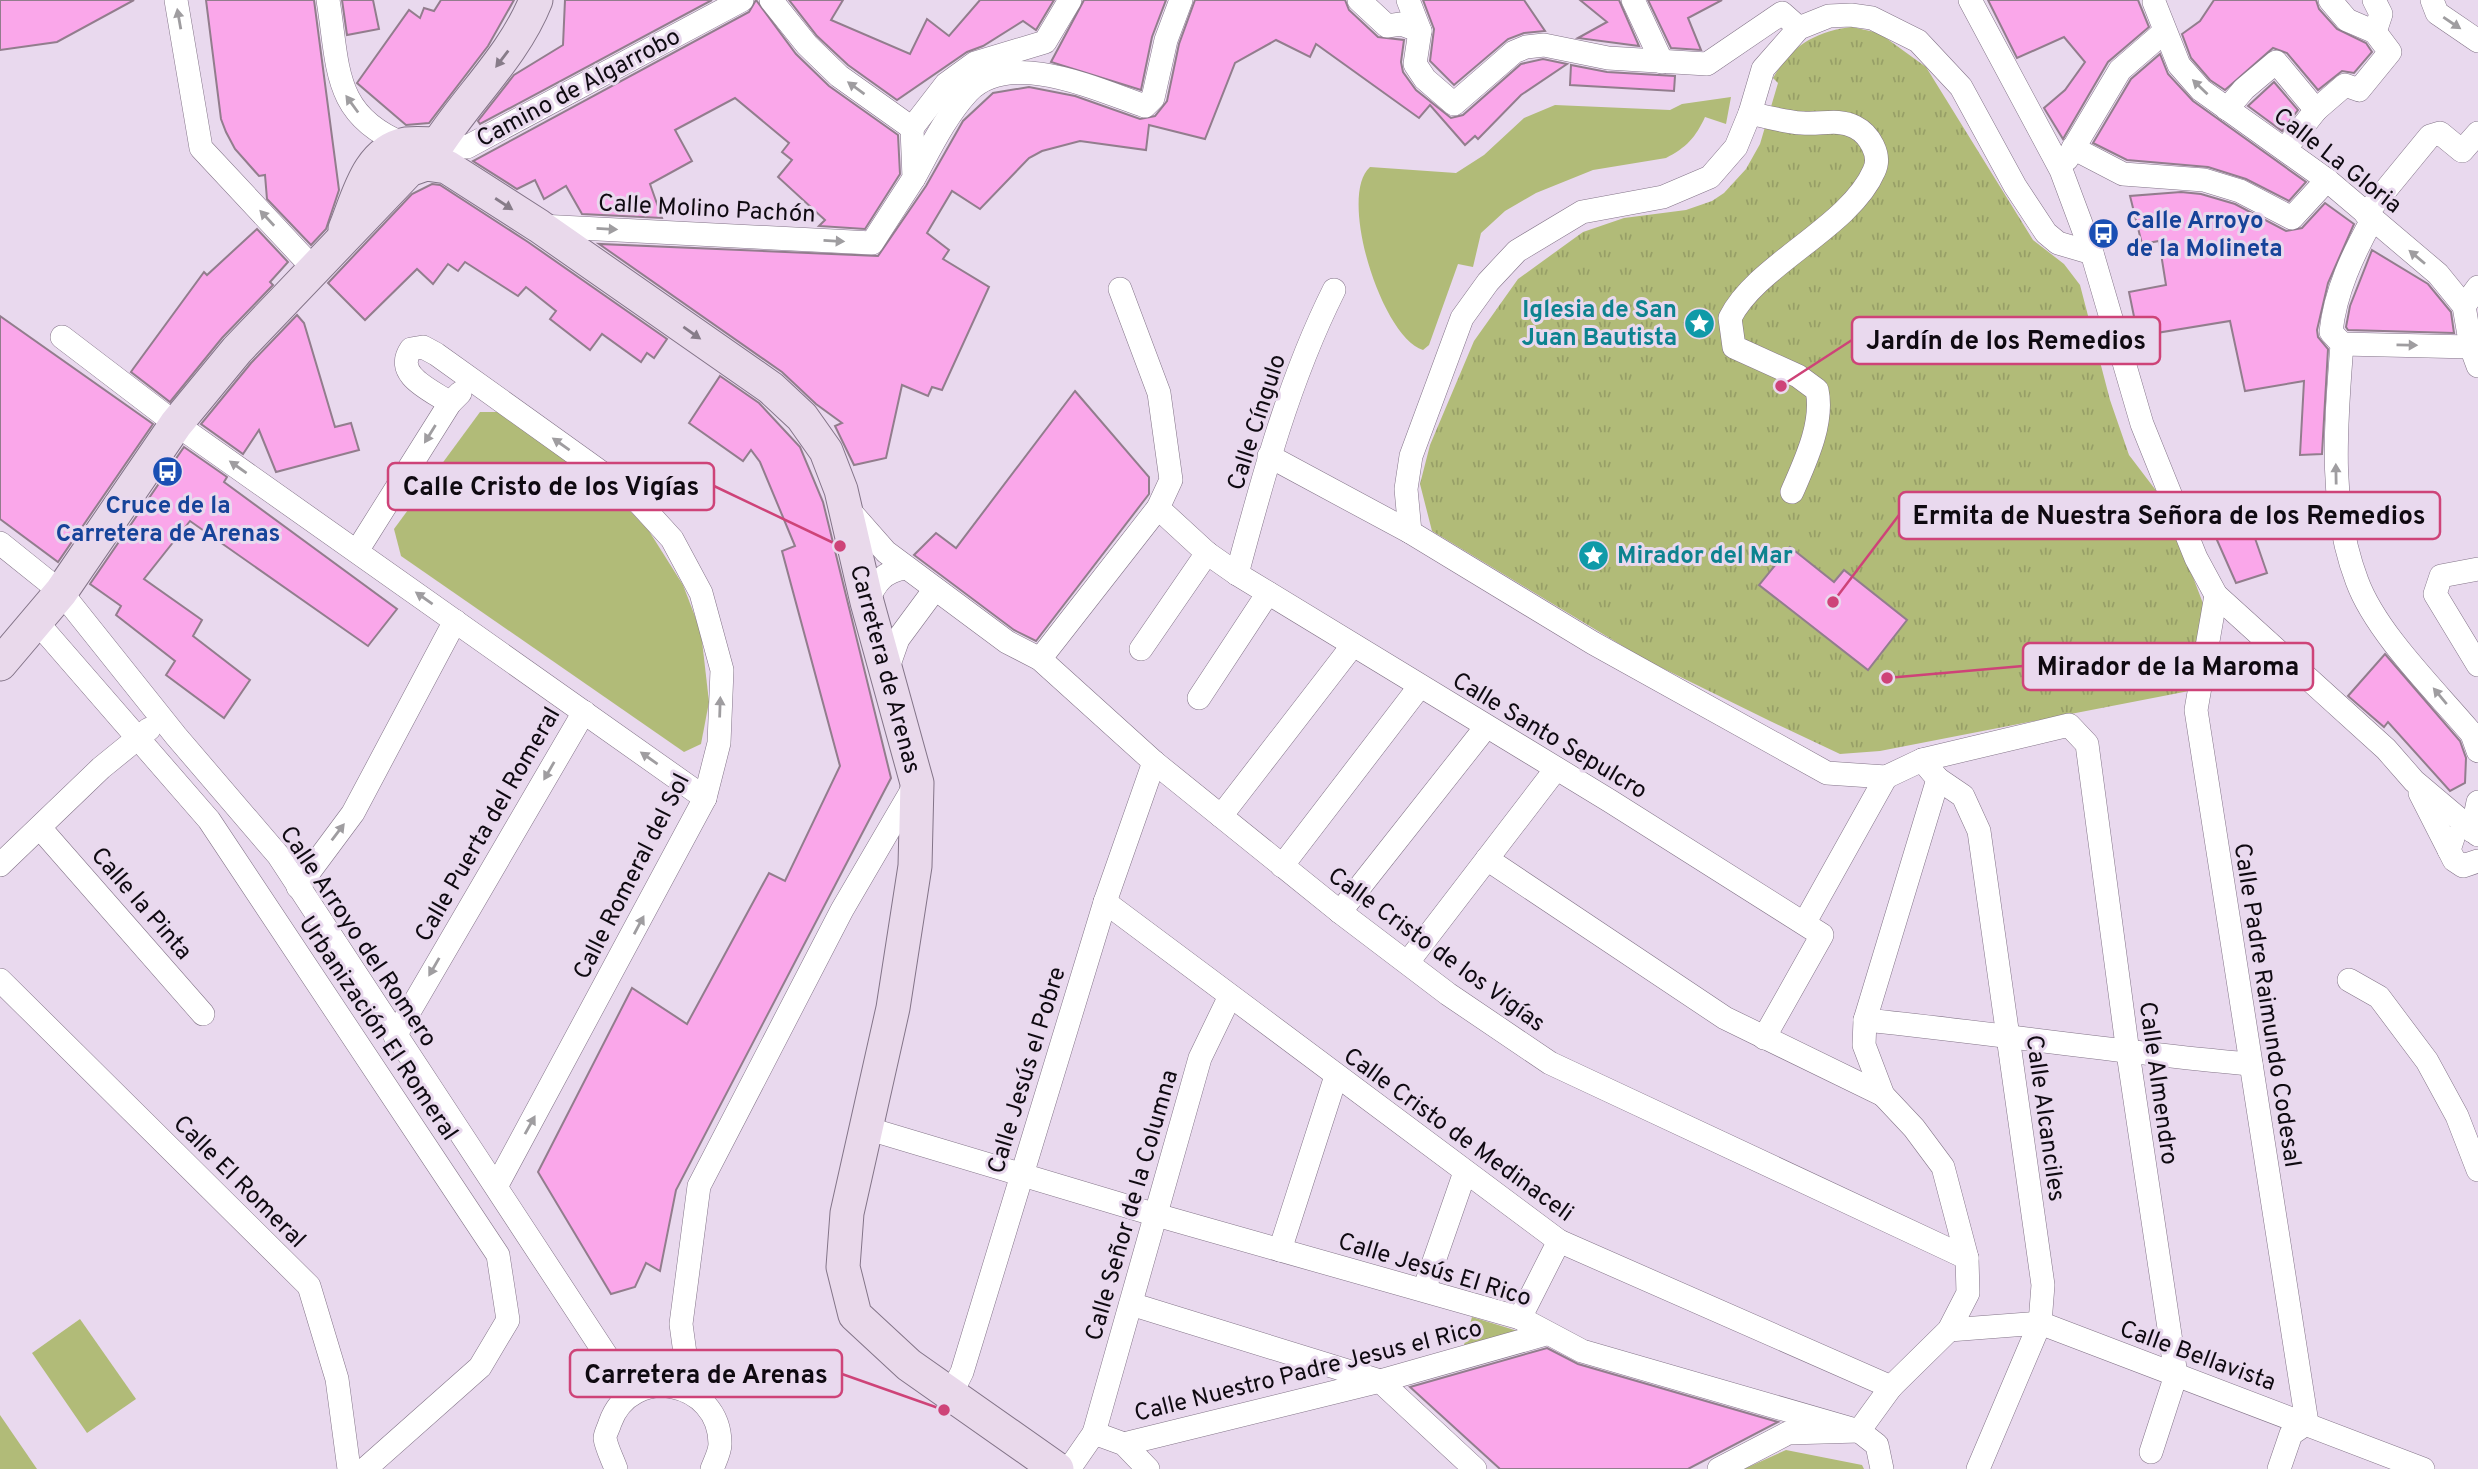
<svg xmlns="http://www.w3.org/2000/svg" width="2478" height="1469" font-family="Overpass,sans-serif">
  <defs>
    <pattern id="park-tufts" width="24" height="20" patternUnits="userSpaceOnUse" patternTransform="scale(1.75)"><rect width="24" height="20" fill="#b1bb78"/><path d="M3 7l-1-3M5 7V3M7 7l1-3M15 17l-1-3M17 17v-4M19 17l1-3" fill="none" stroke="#979f67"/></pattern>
  </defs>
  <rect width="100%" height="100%" fill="#e9d9ee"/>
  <g fill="#b1bb78">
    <path d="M1731,97L1726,124L1705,117C1696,137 1686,148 1666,158L1593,170L1536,193L1505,211L1481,233L1473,267L1458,264L1429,345L1423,350C1382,338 1337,196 1370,167L1456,173L1484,155L1524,118L1555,105L1670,110L1682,104Z"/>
    <path d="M480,412H499L613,493L649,531L683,585L701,632L709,702L701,744L684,752L401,556L394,529Z"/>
    <path d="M1472,1317L1521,1332L1462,1352Z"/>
    <path d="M80,1319L136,1399L87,1433L32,1353Z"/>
    <path d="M0,1415L37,1469H0Z"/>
    <path d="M1786,1450L1862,1465L1864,1469H1744Z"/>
  </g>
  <path fill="url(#park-tufts)" d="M1852,27L1879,33L1926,67L2033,240L2064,264L2080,285L2110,400L2129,455L2164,501L2204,606L2189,691L1880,751L1840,754L1770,721L1646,660L1432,531L1420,484L1430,445L1474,341L1518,279L1583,232L1624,218L1686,210L1712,201L1724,193L1746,169L1760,144L1778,83L1773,78C1791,46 1816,31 1852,27Z"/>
  <g fill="#faa7ea" stroke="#927d8d" stroke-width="2">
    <path d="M0,0H134L57,42L0,50Z"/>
    <path d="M206,0H314L339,190L326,229L311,245L267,199L265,175L259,176L235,149L226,132L221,119Z"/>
    <path d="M342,0H373L379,29L347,35Z"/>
    <path d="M441,0H514L488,46L429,123L406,125L357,83L409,10L420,18L424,8L434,11Z"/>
    <path d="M565,0H712L480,124L478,121L514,75L563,45Z"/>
    <path d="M756,0L796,54L829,86L898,135L900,174L865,229L819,226L825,220L778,177L792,160L782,152L789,143L735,98L675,130L692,161L650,184L662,218L582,214L566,186L544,199L535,180L517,189L473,161L749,12Z"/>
    <path d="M789,0H843L831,20L910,54L927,19L949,36L980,0H1054L1036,30L1023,21L983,46L967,52L897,100L848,65L817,36Z"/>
    <path d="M1084,0H1166L1152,37L1141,90L1051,62Z"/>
    <path d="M1195,0H1345L1349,10L1378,37L1404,40L1401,62L1403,72L1416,90L1451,118L1463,115L1521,64L1543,59L1567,64L1521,95L1478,139L1475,136L1465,145L1430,105L1419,118L1316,44L1310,57L1276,40L1235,63L1205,139L1149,125L1146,150L1080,141L1042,151L1029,158L980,209L952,191L927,233L949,250L943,259L989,287L942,390L932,387L928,396L902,385L886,458L854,465L835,426L842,423L816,404L782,372L599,244L878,256L926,186L963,121L993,93L1029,87L1075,96L1140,119L1155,116L1167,101L1179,44Z"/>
    <path d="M1423,0H1524L1545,31L1524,33L1508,39L1454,85L1430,61L1434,29Z"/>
    <path d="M1580,0H1619L1639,46L1578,38L1607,22Z"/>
    <path d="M1648,0H1722L1688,18L1701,50L1671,48Z"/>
    <path d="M1988,0H2138L2149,27L2108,62L2063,139L2044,108L2065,90L2085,62L2064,37L2017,58Z"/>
    <path d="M2214,0H2316L2319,9L2337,29L2366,43L2372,52L2354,73L2342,71L2318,90L2287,53L2273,48L2225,90L2210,80L2191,58L2182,34L2200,21Z"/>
    <path d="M2160,54L2168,74L2193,101L2306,182L2289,201L2246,179L2208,167L2127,160L2093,143L2131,79Z"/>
    <path d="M1571,65L1607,72L1675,76L1674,91L1570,85Z"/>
    <path d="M2274,82L2298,110L2282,131L2248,106Z"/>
    <path d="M432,184L440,185L528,242L667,339L654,358L647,353L641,362L602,334L590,350L550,319L556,311L526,287L518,296L465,262L458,271L448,264L433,284L417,269L365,320L328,283L412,194Z"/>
    <path d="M2181,192L2201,194L2235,204L2286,231L2302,228L2325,203L2354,224L2328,283L2317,330L2318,337L2328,349L2322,454L2300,455L2304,381L2245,391L2230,321L2138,336L2129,292L2166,285L2159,241L2142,244L2130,196Z"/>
    <path d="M257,229L288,262L270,282L273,285L222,338L170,402L131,372L133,369L204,272L207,275Z"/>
    <path d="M2372,250L2428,284L2451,312L2454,333L2348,330L2346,327L2350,306Z"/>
    <path d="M297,315L304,323L335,427L351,423L359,450L276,472L259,430L243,454L201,424L251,363Z"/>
    <path d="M0,316L153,424L58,562L0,519Z"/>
    <path d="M720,376L759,403L800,447L823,502L891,778L676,1190L660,1271L646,1263L635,1287L611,1294L538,1172L632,988L687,1024L769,873L785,881L840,766L782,551L795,546L760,462L751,450L743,461L689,423Z"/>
    <path d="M1075,391L1149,477V494L1036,641L1014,630L914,555L936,533L956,548Z"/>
    <path d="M184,447L227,477L224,482L397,609L368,646L190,521L144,579L202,620L193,636L250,680L224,718L166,675L175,661L116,615L121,606L90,584Z"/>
    <path d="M2248,518L2267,573L2236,583L2213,531Z"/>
    <path d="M1790,547L1834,582L1844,570L1907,620L1868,670L1759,585Z"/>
    <path d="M2385,654L2460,741L2466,758L2465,783L2450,791L2388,722L2384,727L2348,696Z"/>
    <path d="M1547,1348L1578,1364L1778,1422L1688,1469H1500L1410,1387Z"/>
  </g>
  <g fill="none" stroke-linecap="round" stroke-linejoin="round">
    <defs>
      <g id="street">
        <path d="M176,0L201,148L313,268"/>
        <path d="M328,0C339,67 332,115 404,144"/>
        <path d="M771,0L807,45L839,76L912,128"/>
        <path d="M1359,0L1387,26L1401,24L1420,31"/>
        <path d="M1408,0L1420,31L1415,64L1425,79L1454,104L1514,52L1526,47L1544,45L1608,58L1707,64L1782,13L1799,28"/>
        <path d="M1633,0L1662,62"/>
        <path d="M1970,0L2061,170L2092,253L2142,424L2196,558L2216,595L2386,749L2414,781L2478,835"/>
        <path d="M2330,0L2347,20L2375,32"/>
        <path d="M2374,0L2381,14L2375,32"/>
        <path d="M2432,0L2437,13L2478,41"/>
        <path d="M2154,2L2179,65L2201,90L2327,180L2438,274L2464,306L2471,347L2478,366"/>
        <path d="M2227,109L2244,89L2276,62L2316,110"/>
        <path d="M1750,113C1767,117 1785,122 1802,123C1821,125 1837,118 1855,127C1869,134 1882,155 1874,171C1850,227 1756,265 1730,318L1734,347L1798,376L1817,390C1824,423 1805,462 1792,492"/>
        <path d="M912,128L946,84L975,63L1045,42L1070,0"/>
        <path d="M2073,148L2123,174L2204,180L2240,191L2292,218L2327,180"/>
        <path d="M2285,149L2316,110L2345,85L2359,90L2390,52L2375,32"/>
        <path d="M442,153L438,144L467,147L742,0"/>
        <path d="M2067,159L2120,70L2164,32"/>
        <path d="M914,178C930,149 945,117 968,92C1009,48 1098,90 1145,106L1153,98L1166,40L1181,0"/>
        <path d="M2366,214L2430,136L2440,133L2462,151L2478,133"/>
        <path d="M2372,220C2353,254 2335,292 2331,332L2342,344C2336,424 2328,505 2357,581C2376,633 2436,691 2472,734L2478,751"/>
        <path d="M540,226L872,243L914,178L912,128"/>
        <path d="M2464,306L2478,287"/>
        <path d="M62,337L176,424L705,798"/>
        <path d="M2342,344L2471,347"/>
        <path d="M450,403C431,390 393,375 411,349L423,347L436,354L630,493L672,539L701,593L722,670L719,743L705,798L497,1185"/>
        <path d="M1269,456L1410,532L1593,643L1827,773L1886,777L1922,760L2069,725L2087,744L2128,1053L2176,1375L2151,1452"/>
        <path d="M1158,508L1207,553L1237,574L1610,801L1822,935L1764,1038"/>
        <path d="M849,510L886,552L1007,642L1040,659L1154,762L1340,912L1448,994L1550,1063L1967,1258"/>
        <path d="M1410,532L1406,489L1411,456L1462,318L1488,282L1517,251L1582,212L1663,197L1710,177L1736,147L1750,113L1763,69L1799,28L1829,16L1851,15L1872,18L1918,41L1961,87L2015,186L2046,233L2058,243L2092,253"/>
        <path d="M0,543L61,592L176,736L278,855L631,1393"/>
        <path d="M357,551L450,403L460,393"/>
        <path d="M2478,569L2441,576L2435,594L2478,665"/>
        <path d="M1237,574C1263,477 1289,380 1334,290"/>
        <path d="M2216,595L2196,710L2307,1423L2291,1434L2279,1469"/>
        <path d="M867,602C876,582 883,572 905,568"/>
        <path d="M36,621L209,820L498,1255L508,1320L480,1367L365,1469"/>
        <path d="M1141,649L1207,553"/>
        <path d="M1040,659L1158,508L1171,480L1159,393L1120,289"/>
        <path d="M886,673L898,639L935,589"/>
        <path d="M1199,698L1268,593"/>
        <path d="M1938,779L1963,796L1979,831L2043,1285L2040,1323L1978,1469"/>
        <path d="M2420,793L2449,850"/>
        <path d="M1221,816L1353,645"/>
        <path d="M40,828L203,1014"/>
        <path d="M2472,831L2478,802"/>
        <path d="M2453,838L2449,850L2454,860L2463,866L2478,861"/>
        <path d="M1487,859L1725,1018L1883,1095"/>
        <path d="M0,865L101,768L149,729"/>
        <path d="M1282,866L1420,686"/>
        <path d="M298,887L353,813L455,621"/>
        <path d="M1105,902L1559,1241L1891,1387"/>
        <path d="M1340,912L1486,727"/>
        <path d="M1805,922L1886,777"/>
        <path d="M1408,962L1556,769"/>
        <path d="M0,980L309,1286L337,1379L349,1469"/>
        <path d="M2349,980L2379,997L2427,1061L2457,1116L2478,1170"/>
        <path d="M1865,1020C1994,1033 2122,1053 2251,1064"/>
        <path d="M395,1036L584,712"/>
        <path d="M866,1128L1153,1214L1520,1318L1582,1351L1859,1431L1877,1445L1882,1469"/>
        <path d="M1280,1250L1336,1076"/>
        <path d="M1424,1290L1465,1172"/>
        <path d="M1131,1304L1380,1381L1475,1469"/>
        <path d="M1520,1318L1559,1241"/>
        <path d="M1949,1330L2040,1323L2423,1469"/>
        <path d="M690,1390L681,1324L699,1186L842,910L915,785"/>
        <path d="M951,1394L962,1372L1105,902L1154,762"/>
        <path d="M1094,1433L1200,1058L1230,996"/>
        <path d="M1124,1444L1380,1381L1546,1334"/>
        <path d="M616,1469C613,1460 606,1447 605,1438C605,1434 609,1427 610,1423C631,1363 720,1380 720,1444C720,1452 715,1461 712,1469"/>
        <path d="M1069,1469L1094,1433L1124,1444L1148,1469"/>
        <path d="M1719,1469L1788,1433L1859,1431L1891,1387L1949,1330L1968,1293L1967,1258L1943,1167L1914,1128L1883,1095L1864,1045L1865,1020L1938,779L1922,760"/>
      </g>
      <g id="secondary">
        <path d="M345,229C358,198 367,151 406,144C416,143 428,144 438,144C470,95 514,55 536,0"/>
        <path d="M0,664L61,592L176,424L237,350L409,170L426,164L447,167L539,226L771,388L802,417L826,451L841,490L867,602L917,783L915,866L893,1008L847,1213L843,1267L855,1315L909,1365L1057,1469"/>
      </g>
    </defs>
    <use href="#street" stroke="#837488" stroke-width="24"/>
    <use href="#secondary" stroke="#837488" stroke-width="35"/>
    <use href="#street" stroke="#fff" stroke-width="23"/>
    <use href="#secondary" stroke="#e9d9eb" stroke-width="33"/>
  </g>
  <defs><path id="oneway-solid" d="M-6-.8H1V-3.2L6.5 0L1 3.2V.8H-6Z" transform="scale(1.75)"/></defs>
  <g fill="#9f9da0">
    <use href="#oneway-solid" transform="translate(179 19) rotate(-100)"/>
    <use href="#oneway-solid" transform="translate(2452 23) rotate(34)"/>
    <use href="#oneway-solid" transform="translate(2200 87) rotate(-136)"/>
    <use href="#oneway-solid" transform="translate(856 88) rotate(-144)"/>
    <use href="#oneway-solid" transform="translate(352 104) rotate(-126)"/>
    <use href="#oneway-solid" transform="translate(267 218) rotate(-133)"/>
    <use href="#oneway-solid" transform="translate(607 229) rotate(3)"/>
    <use href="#oneway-solid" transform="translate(834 241) rotate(3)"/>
    <use href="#oneway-solid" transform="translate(2417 257) rotate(-140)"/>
    <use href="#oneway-solid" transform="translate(2407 345) rotate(1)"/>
    <use href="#oneway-solid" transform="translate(430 434) rotate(122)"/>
    <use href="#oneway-solid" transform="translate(561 444) rotate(-145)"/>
    <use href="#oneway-solid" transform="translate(238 467) rotate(-145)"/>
    <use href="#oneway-solid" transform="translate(2336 474) rotate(-91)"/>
    <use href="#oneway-solid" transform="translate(424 598) rotate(-145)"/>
    <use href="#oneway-solid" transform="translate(2440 696) rotate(-130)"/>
    <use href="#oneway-solid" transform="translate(720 707) rotate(-88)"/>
    <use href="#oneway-solid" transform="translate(649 758) rotate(-145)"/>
    <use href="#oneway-solid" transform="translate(549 771) rotate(120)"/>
    <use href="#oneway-solid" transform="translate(338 832) rotate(-53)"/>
    <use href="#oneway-solid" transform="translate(639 925) rotate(-62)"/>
    <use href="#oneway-solid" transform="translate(434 967) rotate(120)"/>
    <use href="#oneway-solid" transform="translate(530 1125) rotate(-61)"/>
  </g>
  <g fill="#877c89">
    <use href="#oneway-solid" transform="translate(502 59) rotate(127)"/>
    <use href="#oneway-solid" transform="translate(504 204) rotate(33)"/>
    <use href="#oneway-solid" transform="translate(692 333) rotate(35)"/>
  </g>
  <defs>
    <symbol id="bus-disc" viewBox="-11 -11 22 22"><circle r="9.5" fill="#1a4fb4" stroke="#e9d9ee"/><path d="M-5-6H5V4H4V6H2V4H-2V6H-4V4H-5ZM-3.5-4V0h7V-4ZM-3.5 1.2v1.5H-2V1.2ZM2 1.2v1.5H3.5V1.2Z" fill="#fff"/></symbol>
    <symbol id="sight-disc" viewBox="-11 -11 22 22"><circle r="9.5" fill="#0f9aa8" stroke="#e9d9ee"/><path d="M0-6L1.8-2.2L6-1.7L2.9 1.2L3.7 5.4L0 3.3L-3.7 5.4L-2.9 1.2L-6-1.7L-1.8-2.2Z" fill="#fff"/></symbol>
  </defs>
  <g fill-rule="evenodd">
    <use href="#bus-disc" x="2086" y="216" width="35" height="35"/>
    <use href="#sight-disc" x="1682" y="306" width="35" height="35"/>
    <use href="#bus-disc" x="150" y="454" width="35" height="35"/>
    <use href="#sight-disc" x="1576" y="538" width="35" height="35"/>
  </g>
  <g text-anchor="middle" stroke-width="6" stroke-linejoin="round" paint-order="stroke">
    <g font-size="24" fill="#0f0a11" stroke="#e9d9ee">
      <text transform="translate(578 87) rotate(-28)" y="8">Camino de Algarrobo</text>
      <text transform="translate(2338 160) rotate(38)" y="8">Calle La Gloria</text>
      <text transform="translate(707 208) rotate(3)" y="8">Calle Molino Pachón</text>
      <text transform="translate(1256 422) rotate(-72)" y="8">Calle Cíngulo</text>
      <text transform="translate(886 669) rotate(75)" y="8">Carretera de Arenas</text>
      <text transform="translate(1550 735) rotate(31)" y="8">Calle Santo Sepulcro</text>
      <text transform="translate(487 824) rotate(-60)" y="8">Calle Puerta del Romeral</text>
      <text transform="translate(631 876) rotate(-63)" y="8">Calle Romeral del Sol</text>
      <text transform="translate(142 903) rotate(49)" y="8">Calle la Pinta</text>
      <text transform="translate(359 936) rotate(56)" y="8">Calle Arroyo del Romero</text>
      <text transform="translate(1437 949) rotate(36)" y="8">Calle Cristo de los Vigías</text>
      <text transform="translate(2268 1005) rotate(81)" y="8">Calle Padre Raimundo Codesal</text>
      <text transform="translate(379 1028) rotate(56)" y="8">Urbanización El Romeral</text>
      <text transform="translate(1026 1070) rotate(-73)" y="8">Calle Jesús el Pobre</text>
      <text transform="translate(2159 1083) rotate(82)" y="8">Calle Almendro</text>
      <text transform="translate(2046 1118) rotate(82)" y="8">Calle Alcanciles</text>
      <text transform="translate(1459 1134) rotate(36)" y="8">Calle Cristo de Medinaceli</text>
      <text transform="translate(240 1181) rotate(45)" y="8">Calle El Romeral</text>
      <text transform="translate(1131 1205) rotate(-74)" y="8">Calle Señor de la Columna</text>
      <text transform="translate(1435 1269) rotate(17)" y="8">Calle Jesús El Rico</text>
      <text transform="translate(2198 1355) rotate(20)" y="8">Calle Bellavista</text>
      <text transform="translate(1308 1370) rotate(-14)" y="8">Calle Nuestro Padre Jesus el Rico</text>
    </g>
    <g font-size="24" font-weight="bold" fill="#164399" stroke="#e9d9ee" text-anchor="start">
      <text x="2126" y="228">Calle Arroyo<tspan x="2126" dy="28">de la Molineta</tspan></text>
      <text x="168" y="513" text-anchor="middle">Cruce de la<tspan x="168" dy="28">Carretera de Arenas</tspan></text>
    </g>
    <g font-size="24" font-weight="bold" fill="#0d838f" stroke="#e9d9ee" text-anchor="end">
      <text x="1677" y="317">Iglesia de San<tspan x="1677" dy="28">Juan Bautista</tspan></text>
      <text x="1617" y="563" text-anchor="start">Mirador del Mar</text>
    </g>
  </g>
  <path fill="none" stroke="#ce4378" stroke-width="2.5" d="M1781 386L1852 340M840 546L714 486M1833 602L1899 515M1887 678L2023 666M944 1410L842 1374"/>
  <g fill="#ce4378" stroke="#e9d9ee" stroke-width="2.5">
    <circle cx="1781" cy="386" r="7"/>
    <circle cx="840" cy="546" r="7"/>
    <circle cx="1833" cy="602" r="7"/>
    <circle cx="1887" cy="678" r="7"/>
    <circle cx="944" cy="1410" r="7"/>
  </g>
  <g fill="#e9d9ee" stroke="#ce4378" stroke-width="2.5">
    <rect x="1852" y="317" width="308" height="47" rx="7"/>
    <rect x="388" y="463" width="326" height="47" rx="7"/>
    <rect x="1899" y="492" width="541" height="47" rx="7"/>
    <rect x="2023" y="643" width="290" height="47" rx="7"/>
    <rect x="570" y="1350" width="272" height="47" rx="7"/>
  </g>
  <g font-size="26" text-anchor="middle" font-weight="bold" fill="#0f0a11">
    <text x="2006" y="349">Jardín de los Remedios</text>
    <text x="551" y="495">Calle Cristo de los Vigías</text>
    <text x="2169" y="524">Ermita de Nuestra Señora de los Remedios</text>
    <text x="2168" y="675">Mirador de la Maroma</text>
    <text x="706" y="1383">Carretera de Arenas</text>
  </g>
</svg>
